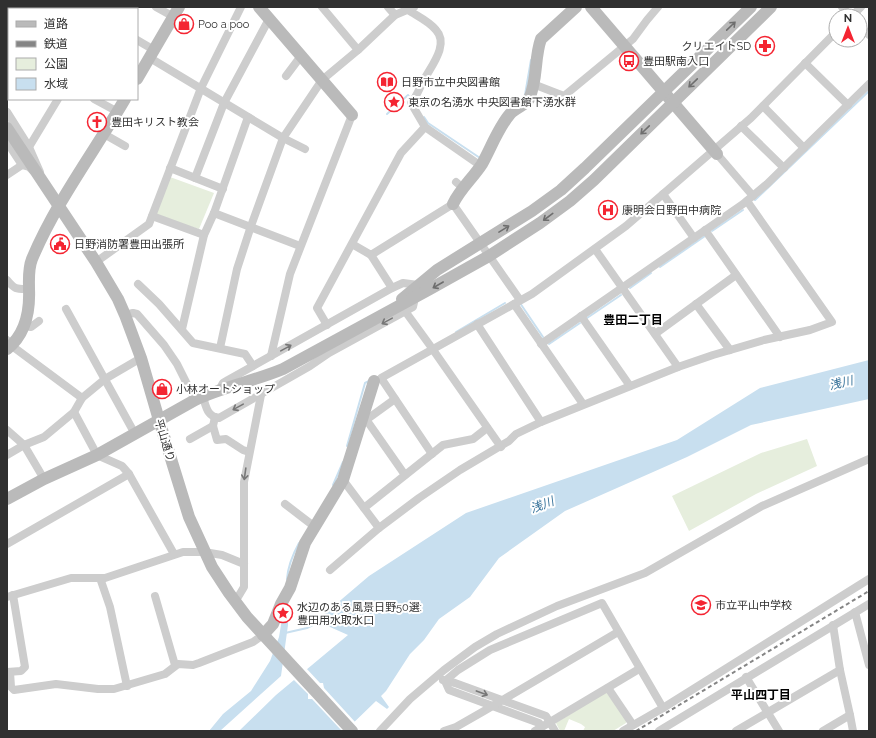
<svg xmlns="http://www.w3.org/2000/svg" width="876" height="738" font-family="Raleway,'Noto Sans JP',sans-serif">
  <rect width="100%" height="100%" fill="#fff"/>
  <g fill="#e6eedd">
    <path d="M170,177L214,193L199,229L156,216Z"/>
    <path d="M807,439L817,466L756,494L689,531L672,496L761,453Z"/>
    <path d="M606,692L626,720V723L613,731H583L585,727L581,724L569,719L564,731H560L556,723Z"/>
  </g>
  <g fill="#c8dfef">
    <path d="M869,360V399L751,425L687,457L565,511L499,558L470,597L439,619L424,640L410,654L386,691L381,696L389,707L387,709L376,701L345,731H239L276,695L348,635L321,623L322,616L369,576L466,513L677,440L760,388Z"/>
    <path d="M282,619H288V625L281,676L220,731H209L223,714L251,691L270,661L279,637Z"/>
  </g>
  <path fill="#fff" d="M306,668L320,683H323L324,688L356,723L347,731H342L312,699H308V694L293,679Z"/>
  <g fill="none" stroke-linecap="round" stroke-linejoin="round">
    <g stroke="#c8dfef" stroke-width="2">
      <path d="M519,101L525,95L531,60"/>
      <path d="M387,114L408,95L411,99"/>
      <path d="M424,117L428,123L480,158"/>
      <path d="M755,200L869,91"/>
      <path d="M712,231L743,210"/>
      <path d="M660,267L705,236"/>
      <path d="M630,288L651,273"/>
      <path d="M520,303L543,337"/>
      <path d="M587,318L621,295"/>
      <path d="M456,332L505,303"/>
      <path d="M549,344L580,323"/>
      <path d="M347,446L365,383L369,381"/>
      <path d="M333,485L343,462"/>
      <path d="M287,579C288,565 293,554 299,543"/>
      <path d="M285,633L307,628L322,620"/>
    </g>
    <g stroke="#cdcdcd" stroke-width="8">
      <path d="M92,7L94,9"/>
      <path d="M156,7L174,17"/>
      <path d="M322,7L358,50"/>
      <path d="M388,7L395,15"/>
      <path d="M842,7L850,16"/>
      <path d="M10,9L13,7"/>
      <path d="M112,9L113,7"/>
      <path d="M408,10C417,16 429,21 436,30C449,44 432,65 425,78C420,86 418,95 411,103L425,127L481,166"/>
      <path d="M852,16L861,7"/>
      <path d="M7,20L9,22"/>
      <path d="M860,26L869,35"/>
      <path d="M137,40L154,50"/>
      <path d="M150,58L283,138L305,149"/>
      <path d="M805,63L848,105"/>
      <path d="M286,76L301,56"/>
      <path d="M533,84L564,96L633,39L647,20L658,7"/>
      <path d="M94,99L118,112"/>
      <path d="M763,106L804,148"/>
      <path d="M7,112L29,147L40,172"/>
      <path d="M741,126L784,168"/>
      <path d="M104,134L125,146"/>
      <path d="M7,142L22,165L29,167L33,171"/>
      <path d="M29,147L58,99"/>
      <path d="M717,154L753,196"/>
      <path d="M170,168L223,189"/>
      <path d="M7,175L22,165"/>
      <path d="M195,178L224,103L269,19"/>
      <path d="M456,182L463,188"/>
      <path d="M663,194L694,238"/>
      <path d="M214,213L300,246"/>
      <path d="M152,216L204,235"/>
      <path d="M705,230L780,337"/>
      <path d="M352,244L371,255L453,204L520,300"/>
      <path d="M595,249L678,367"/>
      <path d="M371,255L392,288"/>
      <path d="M96,262L149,224L201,88L241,7"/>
      <path d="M7,280C15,290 17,289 29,289"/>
      <path d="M138,284L159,304L193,343L245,354L253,366"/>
      <path d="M514,304L583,404"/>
      <path d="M696,304L730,350"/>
      <path d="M66,309L135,434"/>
      <path d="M405,311L429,344L501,447"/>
      <path d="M125,315L133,313L137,314L164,345L177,364L195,400"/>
      <path d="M581,316L630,386"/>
      <path d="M477,324L541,422L678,367L713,355L764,340L810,330L832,322L747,201"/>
      <path d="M327,325L317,308L401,153L425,127"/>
      <path d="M25,326L31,327L39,321"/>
      <path d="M182,329L204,235L214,213L248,117"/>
      <path d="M655,334L736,275"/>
      <path d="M7,340L12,346L82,398"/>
      <path d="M541,344L743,204L767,184L869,84"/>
      <path d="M220,348L237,269L251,226L283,138L322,80L358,50L395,15L414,7"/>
      <path d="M271,356L290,274L352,115"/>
      <path d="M219,390L223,383L228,380L392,288L403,283L418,285"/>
      <path d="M203,397C206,406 207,417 219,418L310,366L329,353L413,307L415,298"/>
      <path d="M74,412L97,455L122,466L129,474L174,554"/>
      <path d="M363,415L405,475"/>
      <path d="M215,417L213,426L217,440L226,439L243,450L249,452"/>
      <path d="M366,420L395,399"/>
      <path d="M7,430L24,445L44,479"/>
      <path d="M190,439L213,426"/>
      <path d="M432,454L381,378L532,294L626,226L751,118L836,32"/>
      <path d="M7,455L24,445L44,437L74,412L82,398L105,379L141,358"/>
      <path d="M343,480L379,528"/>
      <path d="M285,504L315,527"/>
      <path d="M364,508L443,445L473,439L487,428"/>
      <path d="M7,544L129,474"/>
      <path d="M330,570L379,528L419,498L460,470L509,441L516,434L541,422"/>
      <path d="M100,578L110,607L127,686"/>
      <path d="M155,596L175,665"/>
      <path d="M7,597L71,578H105L183,552H204L222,555L244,564"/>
      <path d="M235,602L244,587V482L261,395"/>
      <path d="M855,612L869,665"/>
      <path d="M840,670L850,715"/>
      <path d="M7,672L21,671L25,667L13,595"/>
      <path d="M10,672L11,687L14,690L56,684L98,689H114L165,674L178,664L193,665L199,663L253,642L263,635"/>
      <path d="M746,677L779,731"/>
      <path d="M443,680L455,683L546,716L555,731"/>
      <path d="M445,681L458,670L490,650L602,603L663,708"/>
      <path d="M445,681L449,690L539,723L542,727"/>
      <path d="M608,688L633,725"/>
      <path d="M380,731L410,699L444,670L475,647L497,634L557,606L645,573L762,506L869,459"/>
      <path d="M444,731L456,727L484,711L618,632"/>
      <path d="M535,731L639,669"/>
      <path d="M623,731L663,708L869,579"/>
      <path d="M659,731L869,604"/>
      <path d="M736,731L840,670L833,625"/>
      <path d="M823,731L850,715L853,731"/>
    </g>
    <g stroke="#bababa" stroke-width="12">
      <path d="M259,7L352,115"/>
      <path d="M591,7L717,154"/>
      <path d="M137,79L179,7"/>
      <path d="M7,128L96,262L118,299L125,315L141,358L159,420L189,517L212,567L229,593L247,617L352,731"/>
      <path d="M453,204C460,189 473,178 482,164C491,148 498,128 510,114C515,108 526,105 529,99C538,80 534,58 541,39L576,7"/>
      <path d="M402,299L437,270L532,211L561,190L585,168L751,7"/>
      <path d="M7,349C26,334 30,312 29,289C29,279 28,269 32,259C56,202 94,152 125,99"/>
      <path d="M7,499L44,479L97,455L195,400C223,387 254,381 283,369L430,289L489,256L540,223L570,201L594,180L771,7"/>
      <path d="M263,635L273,624L281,604L290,588L305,543L343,480L374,381"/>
    </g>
    <path stroke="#858585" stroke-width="2" stroke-dasharray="4 3" stroke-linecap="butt" d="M636,731L869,591"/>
  </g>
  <defs><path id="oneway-shaft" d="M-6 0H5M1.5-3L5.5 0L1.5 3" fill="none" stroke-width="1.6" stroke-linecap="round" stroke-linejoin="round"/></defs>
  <g stroke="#6e6e6e">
    <use href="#oneway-shaft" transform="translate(731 26) rotate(-44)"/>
    <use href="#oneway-shaft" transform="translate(693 83) rotate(136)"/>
    <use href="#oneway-shaft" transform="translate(645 130) rotate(136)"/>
    <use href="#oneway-shaft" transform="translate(548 217) rotate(143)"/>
    <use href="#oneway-shaft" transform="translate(504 229) rotate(-32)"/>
    <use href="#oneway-shaft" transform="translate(438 285) rotate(150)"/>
  </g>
  <g stroke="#777">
    <use href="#oneway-shaft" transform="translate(387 321) rotate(151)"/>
    <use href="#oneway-shaft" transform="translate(286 348) rotate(-29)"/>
    <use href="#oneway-shaft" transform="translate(238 407) rotate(151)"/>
    <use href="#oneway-shaft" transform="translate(245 474) rotate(98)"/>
    <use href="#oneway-shaft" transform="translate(482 693) rotate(20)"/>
  </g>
  <defs>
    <symbol id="shop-ring" viewBox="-11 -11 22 22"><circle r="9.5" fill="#fff" stroke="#f42532" stroke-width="1.5"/><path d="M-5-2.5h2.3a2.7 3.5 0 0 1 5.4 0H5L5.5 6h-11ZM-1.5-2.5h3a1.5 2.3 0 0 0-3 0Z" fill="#f42532"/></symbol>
    <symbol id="pharmacy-ring" viewBox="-11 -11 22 22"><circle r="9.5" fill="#fff" stroke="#f42532" stroke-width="1.5"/><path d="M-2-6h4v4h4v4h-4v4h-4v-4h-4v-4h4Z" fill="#f42532"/></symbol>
    <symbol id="bus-ring" viewBox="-11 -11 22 22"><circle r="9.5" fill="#fff" stroke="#f42532" stroke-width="1.5"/><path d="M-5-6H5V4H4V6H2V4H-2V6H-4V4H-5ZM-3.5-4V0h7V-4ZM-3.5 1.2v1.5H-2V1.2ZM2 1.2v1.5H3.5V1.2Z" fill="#f42532"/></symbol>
    <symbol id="library-ring" viewBox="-11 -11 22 22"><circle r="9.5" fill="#fff" stroke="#f42532" stroke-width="1.5"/><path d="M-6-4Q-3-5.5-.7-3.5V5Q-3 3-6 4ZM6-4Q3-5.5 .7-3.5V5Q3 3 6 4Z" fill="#f42532"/></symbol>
    <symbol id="sight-ring" viewBox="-11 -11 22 22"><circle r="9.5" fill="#fff" stroke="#f42532" stroke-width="1.5"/><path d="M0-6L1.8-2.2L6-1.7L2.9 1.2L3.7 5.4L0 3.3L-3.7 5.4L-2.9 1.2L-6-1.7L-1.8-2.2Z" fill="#f42532"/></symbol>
    <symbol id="church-ring" viewBox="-11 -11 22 22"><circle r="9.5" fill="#fff" stroke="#f42532" stroke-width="1.5"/><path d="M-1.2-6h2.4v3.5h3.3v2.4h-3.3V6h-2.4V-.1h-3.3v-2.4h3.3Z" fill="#f42532"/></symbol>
    <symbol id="hospital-ring" viewBox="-11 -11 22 22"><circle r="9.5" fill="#fff" stroke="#f42532" stroke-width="1.5"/><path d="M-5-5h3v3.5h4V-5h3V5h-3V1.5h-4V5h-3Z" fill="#f42532"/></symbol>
    <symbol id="civic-ring" viewBox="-11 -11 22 22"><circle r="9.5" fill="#fff" stroke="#f42532" stroke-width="1.5"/><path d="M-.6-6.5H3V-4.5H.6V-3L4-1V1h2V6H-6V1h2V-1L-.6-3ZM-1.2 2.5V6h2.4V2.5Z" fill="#f42532"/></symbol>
    <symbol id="school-ring" viewBox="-11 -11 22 22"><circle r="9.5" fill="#fff" stroke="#f42532" stroke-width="1.5"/><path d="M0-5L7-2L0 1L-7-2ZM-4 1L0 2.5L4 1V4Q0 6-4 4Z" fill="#f42532"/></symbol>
  </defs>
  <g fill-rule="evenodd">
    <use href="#shop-ring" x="173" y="13" width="22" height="22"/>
    <use href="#pharmacy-ring" x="754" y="35" width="22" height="22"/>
    <use href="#bus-ring" x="618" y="50" width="22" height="22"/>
    <use href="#library-ring" x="376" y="71" width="22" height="22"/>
    <use href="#sight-ring" x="383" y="91" width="22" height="22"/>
    <use href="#church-ring" x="86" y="111" width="22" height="22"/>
    <use href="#hospital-ring" x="597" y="199" width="22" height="22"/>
    <use href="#civic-ring" x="49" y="233" width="22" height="22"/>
    <use href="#shop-ring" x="151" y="378" width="22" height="22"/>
    <use href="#school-ring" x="690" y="594" width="22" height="22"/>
    <use href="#sight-ring" x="272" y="602" width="22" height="22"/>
  </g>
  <g text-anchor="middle" stroke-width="4" stroke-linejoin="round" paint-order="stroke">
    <g font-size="11" fill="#303030" stroke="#fff" text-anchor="start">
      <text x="198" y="28">Poo a poo</text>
      <text x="751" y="50" text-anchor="end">クリエイトSD</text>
      <text x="643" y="65">豊田駅南入口</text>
      <text x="401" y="86">日野市立中央図書館</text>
      <text x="408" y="106">東京の名湧水 中央図書館下湧水群</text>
      <text x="111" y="126">豊田キリスト教会</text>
      <text x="622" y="214">康明会日野田中病院</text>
      <text x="74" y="248">日野消防署豊田出張所</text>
      <text x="176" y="393">小林オートショップ</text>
      <text x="715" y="609">市立平山中学校</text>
      <text x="297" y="611">水辺のある風景日野50選:<tspan x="297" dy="13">豊田用水取水口</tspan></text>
    </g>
    <g font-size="11" fill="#303030" stroke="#fff">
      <text transform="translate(165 440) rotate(73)" y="4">平山通り</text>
    </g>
    <g font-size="12" font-weight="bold" fill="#000" stroke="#fff">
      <text x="633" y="324">豊田二丁目</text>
      <text x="761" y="699">平山四丁目</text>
    </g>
    <g font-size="12" font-style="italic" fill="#36729a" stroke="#fff">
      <text transform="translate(841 383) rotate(-14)" y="4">浅川</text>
      <text transform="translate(542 505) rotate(-21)" y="4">浅川</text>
    </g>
  </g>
  <rect width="876" height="738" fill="none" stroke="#303030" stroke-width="16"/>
  <rect x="8" y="8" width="130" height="92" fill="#ffffff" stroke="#acacac"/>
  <rect x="16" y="21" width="20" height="6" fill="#bababa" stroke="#acacac"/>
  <text x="44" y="28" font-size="12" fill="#303030">道路</text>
  <rect x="16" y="41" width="20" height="6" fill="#858585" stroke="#acacac"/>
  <text x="44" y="48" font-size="12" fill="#303030">鉄道</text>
  <rect x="16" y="58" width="20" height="12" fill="#e6eedd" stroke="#acacac"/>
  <text x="44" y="68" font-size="12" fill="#303030">公園</text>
  <rect x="16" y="78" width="20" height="12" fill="#c8dfef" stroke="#acacac"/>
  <text x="44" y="88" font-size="12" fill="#303030">水域</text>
  <g transform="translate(848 28)"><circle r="19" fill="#ffffff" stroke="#acacac"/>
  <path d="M0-3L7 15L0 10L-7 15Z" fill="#f42532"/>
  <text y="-6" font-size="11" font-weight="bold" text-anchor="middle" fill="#303030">N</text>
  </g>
</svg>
